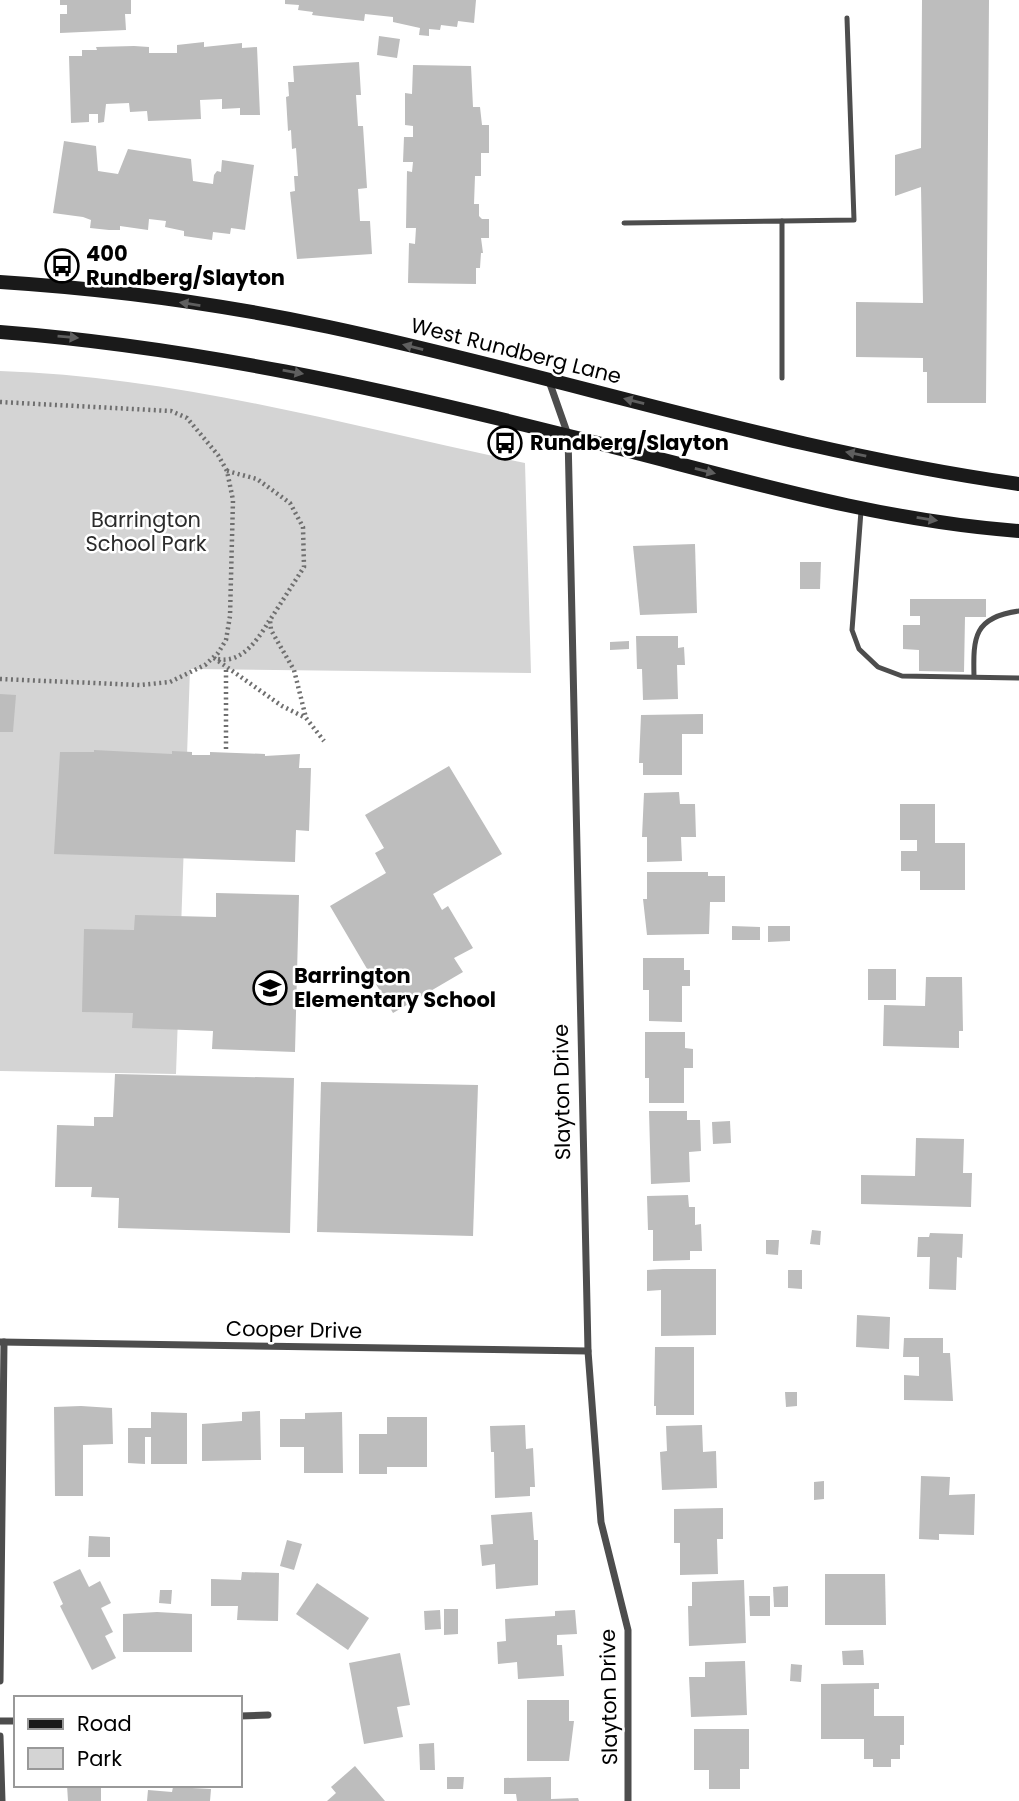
<svg xmlns="http://www.w3.org/2000/svg" width="1019" height="1801" font-family="Poppins,sans-serif">
  <rect width="100%" height="100%" fill="#fff"/>
  <path fill="#d4d4d4" d="M0,371C175,376 354,427 525,463L531,673L190,669L176,1074L0,1071Z"/>
  <g fill="#bdbdbd">
    <path d="M60,0H131V14H125L126,30L60,33V14H67V5H60Z"/>
    <path d="M285,0H476L474,23L458,21L457,27L441,25L440,30L429,29V36L419,35L420,28L393,22V17L365,14L364,21L312,15L313,12L298,10L299,5L285,4Z"/>
    <path d="M922,0H989L986,403H927V372H923V358L856,357V302L923,303L921,187L895,196V155L921,148Z"/>
    <path d="M379,36L400,39L397,58L377,55Z"/>
    <path d="M204,42V47L242,43V48L257,47L260,115H240V108L222,109V99L200,100L201,119L148,121L147,111L130,112L129,103L106,104L104,122L98,123V114H89V122L71,123L69,56H82V50H97L96,47L134,46L149,47V53H177V45Z"/>
    <path d="M359,62L361,95H356L358,126H363L367,188L358,189L360,221H370L372,254L297,259L290,192L295,191L294,176H298L296,148L292,149L291,130L288,131L286,97L289,96L288,82H294L293,66Z"/>
    <path d="M413,65L471,66L473,107H480L482,125H489V153H481V176H475L474,204H479V216L482,219H489V238H481L483,253H481L480,268H476V284L408,283L409,243L415,244L416,228H406L407,171L412,172L413,162H403L404,137H413V126L405,125V93L412,94Z"/>
    <path d="M64,141L96,146L98,171L118,174L128,149L191,159L193,181L213,184L214,175L217,171L221,172L222,160L254,165L245,230L231,228L230,234L213,232L212,240L184,236V231L165,227L166,221L149,219L148,230L120,226V230H109L90,228L91,220L83,217L53,213Z"/>
    <path d="M695,544L697,613L640,615L633,546Z"/>
    <path d="M800,562H821L820,589H800Z"/>
    <path d="M910,599H986V617H965L964,672L919,671V650L903,649V625H920V616H910Z"/>
    <path d="M636,636H678V648L684,647L685,665H677L678,699L643,700L642,669H637Z"/>
    <path d="M629,641V649L610,650V642Z"/>
    <path d="M0,694L16,695L13,732H0Z"/>
    <path d="M703,714V734H682V775H643V763H639L641,715Z"/>
    <path d="M94,750L172,754V751L192,752V755H210V752L265,754V756L300,754L299,768H311L309,831L296,830L295,862L54,854L60,752H94Z"/>
    <path d="M449,766L502,854L433,894L442,910L448,906L473,948L454,958L463,972L393,1013L330,906L386,873L375,853L384,848L365,815Z"/>
    <path d="M679,792L680,804H695L696,837H681L682,861L647,862V837H642L644,793Z"/>
    <path d="M900,804H935V843H965V890H920V871H901V851H917V840H900Z"/>
    <path d="M647,872H708V876H725V902H710L709,934L647,935L643,899H647Z"/>
    <path d="M216,893L299,895L295,1052L212,1049L213,1031L132,1028L133,1013L82,1012L84,929L134,930L135,915L216,917Z"/>
    <path d="M732,926L760,927V940H732Z"/>
    <path d="M768,926H790V941L768,942Z"/>
    <path d="M643,958H684V970H690V986H682V1022L649,1021V990H643Z"/>
    <rect x="868" y="969" width="28" height="31"/>
    <path d="M926,977H962L963,1031H959V1048L883,1046L884,1005L925,1006Z"/>
    <path d="M645,1032H685V1048L693,1049V1068H684V1103H649V1078H645Z"/>
    <path d="M115,1074L294,1078L290,1233L118,1228L119,1198L91,1197L92,1187H55L57,1125L94,1126V1117H113Z"/>
    <path d="M321,1082L478,1085L473,1236L317,1232Z"/>
    <path d="M649,1111H687V1120H700L701,1151L689,1152L690,1182L651,1184Z"/>
    <path d="M730,1121L731,1143L713,1144L712,1122Z"/>
    <path d="M916,1138L964,1139L963,1173H972L971,1207L861,1204V1175L915,1176Z"/>
    <path d="M688,1195L689,1207H695V1225L701,1224L702,1251H690V1260L653,1261V1230H648L647,1196Z"/>
    <path d="M812,1230L821,1231L820,1245L810,1244Z"/>
    <path d="M930,1233L963,1234L962,1258L957,1257L956,1290L929,1289L930,1257H917L918,1237H929Z"/>
    <path d="M766,1240H779L778,1255L766,1254Z"/>
    <path d="M663,1269H716V1335L661,1336V1290L647,1291V1270Z"/>
    <path d="M788,1270H802V1289L788,1288Z"/>
    <path d="M857,1315L890,1317L889,1349L856,1347Z"/>
    <path d="M904,1338H943V1353H950L953,1401L904,1400V1375L919,1376V1357H903Z"/>
    <path d="M655,1347H694V1415H656V1406H654Z"/>
    <path d="M785,1392H797V1406L786,1407Z"/>
    <path d="M81,1406L112,1408L113,1444L83,1445V1496H55L54,1407Z"/>
    <path d="M260,1411L261,1460L202,1461V1424L242,1421V1412Z"/>
    <path d="M151,1412L187,1413V1464H151V1437H145V1464L128,1463V1428H151Z"/>
    <path d="M342,1412L343,1473H304V1447H280V1419H305V1413Z"/>
    <path d="M387,1417H427V1467H387V1474H359V1434H387Z"/>
    <path d="M525,1425L526,1449L533,1448L535,1487H530V1496L495,1498L494,1452H491L490,1426Z"/>
    <path d="M702,1425L703,1452L716,1451L717,1488L662,1490L660,1452L667,1451L666,1426Z"/>
    <path d="M921,1476L950,1477L949,1495L975,1494L974,1535L939,1534V1540L919,1539Z"/>
    <path d="M824,1481V1499L814,1500V1482Z"/>
    <path d="M723,1508V1539H717L718,1574L680,1575V1543H674V1509Z"/>
    <path d="M532,1512L534,1540H538V1585L496,1589L495,1564L482,1566L480,1545L493,1544L491,1515Z"/>
    <path d="M89,1536L110,1537V1557H88Z"/>
    <path d="M287,1540L302,1544L294,1570L280,1566Z"/>
    <path d="M80,1569L89,1587L100,1581L111,1603L101,1608L113,1632L105,1636L116,1658L92,1670L60,1606L63,1604L53,1582Z"/>
    <path d="M242,1572L279,1573L278,1621L237,1620L238,1606H211V1579L241,1580Z"/>
    <path d="M825,1574H885L886,1625H825Z"/>
    <path d="M744,1580L746,1643L689,1646L688,1606H692V1582Z"/>
    <path d="M317,1583L369,1618L348,1650L296,1614Z"/>
    <path d="M788,1586V1607H774L773,1587Z"/>
    <path d="M160,1590H172L171,1604L159,1603Z"/>
    <path d="M749,1596H770V1616H750Z"/>
    <path d="M444,1609H458V1634L444,1635Z"/>
    <path d="M440,1610L441,1629L425,1630L424,1611Z"/>
    <path d="M575,1610L577,1634L557,1635V1645H562L564,1676L518,1679L517,1662L498,1664L497,1642L506,1641L505,1619L555,1616V1611Z"/>
    <path d="M157,1612L192,1614V1652H123V1614Z"/>
    <path d="M863,1650L864,1665H843L842,1651Z"/>
    <path d="M400,1653L410,1705L397,1707L403,1737L364,1744L349,1663Z"/>
    <path d="M745,1661L747,1715L691,1717L689,1677H705V1662Z"/>
    <path d="M791,1664L802,1665L801,1682L790,1681Z"/>
    <path d="M879,1683V1689H874V1716H904V1745H900V1759H891V1767H873V1759H864V1739H821V1684Z"/>
    <path d="M527,1700H569V1721H574L569,1761H527Z"/>
    <path d="M694,1729H749V1769H740V1789H709V1770H694Z"/>
    <path d="M434,1743L435,1770H420L419,1744Z"/>
    <path d="M355,1766L385,1801H327L336,1793L331,1787Z"/>
    <path d="M447,1777H464L463,1789H447Z"/>
    <path d="M551,1777V1799L578,1798L579,1801H517L516,1794H504V1778Z"/>
    <path d="M67,1785H101V1801H68Z"/>
    <path d="M173,1787L211,1789L210,1801H147L148,1790L172,1792Z"/>
  </g>
  <g fill="none" stroke-linecap="round" stroke-linejoin="round">
    <g stroke="#6f6f6f" stroke-width="4.5" stroke-dasharray="2 3.5" stroke-linecap="butt">
      <path d="M0,402L171,411L187,418L218,455L227,471L233,500L230,616L226,640L218,653L205,665L170,682L140,685L0,679"/>
      <path d="M227,471L257,479L290,503L303,527L304,567L270,620L271,630L294,670L306,718L324,741"/>
      <path d="M214,658L282,706L306,718"/>
      <path d="M218,659C242,664 259,638 269,621"/>
      <path d="M226,749V667"/>
    </g>
    <g stroke="#4d4d4d" stroke-width="5">
      <path d="M782,221L854,220L847,18"/>
      <path d="M624,223L782,221V378"/>
      <path d="M861,511L852,630L859,649L878,667L902,676L1019,678"/>
      <path d="M974,676C973,637 974,617 1019,611"/>
    </g>
    <g stroke="#4d4d4d" stroke-width="7">
      <path d="M549,381L568,435L588,1351L601,1522L628,1630V1801"/>
      <path d="M0,1342L588,1351"/>
      <path d="M0,1681L4,1342"/>
      <path d="M240,1716L268,1715"/>
      <path d="M0,1721H16"/>
      <path d="M0,1736L2,1801"/>
    </g>
    <g stroke="#1a1a1a" stroke-width="14">
      <path d="M0,282C110,289 221,304 329,327C560,376 785,451 1019,484"/>
      <path d="M0,332C192,347 379,388 565,435C715,471 865,520 1019,531"/>
    </g>
  </g>
  <defs><path id="oneway-solid" d="M-6-.8H1V-3.2L6.5 0L1 3.2V.8H-6Z" transform="scale(1.75)"/></defs>
  <g fill="#5f5f5f">
    <use href="#oneway-solid" transform="translate(190 304) rotate(-171)"/>
    <use href="#oneway-solid" transform="translate(68 337) rotate(5)"/>
    <use href="#oneway-solid" transform="translate(413 347) rotate(-166)"/>
    <use href="#oneway-solid" transform="translate(293 372) rotate(10)"/>
    <use href="#oneway-solid" transform="translate(634 401) rotate(-166)"/>
    <use href="#oneway-solid" transform="translate(856 454) rotate(-168)"/>
    <use href="#oneway-solid" transform="translate(705 471) rotate(14)"/>
    <use href="#oneway-solid" transform="translate(927 519) rotate(9)"/>
  </g>
  <defs>
    <symbol id="bus-ring" viewBox="-11 -11 22 22"><circle r="9.5" fill="#fff" stroke="#000" stroke-width="1.5"/><path d="M-5-6H5V4H4V6H2V4H-2V6H-4V4H-5ZM-3.5-4V0h7V-4ZM-3.5 1.2v1.5H-2V1.2ZM2 1.2v1.5H3.5V1.2Z" fill="#000"/></symbol>
    <symbol id="school-ring" viewBox="-11 -11 22 22"><circle r="9.5" fill="#fff" stroke="#000" stroke-width="1.5"/><path d="M0-5L7-2L0 1L-7-2ZM-4 1L0 2.5L4 1V4Q0 6-4 4Z" fill="#000"/></symbol>
  </defs>
  <g fill-rule="evenodd">
    <use href="#bus-ring" x="43" y="247" width="38" height="38"/>
    <use href="#bus-ring" x="486" y="424" width="38" height="38"/>
    <use href="#school-ring" x="251" y="969" width="38" height="38"/>
  </g>
  <g text-anchor="middle" stroke-width="5" stroke-linejoin="round" paint-order="stroke">
    <g font-size="21" font-weight="bold" fill="#000" stroke="#fff" text-anchor="start">
      <text x="86" y="261">400<tspan x="86" dy="24">Rundberg/Slayton</tspan></text>
      <text x="530" y="450">Rundberg/Slayton</text>
      <text x="294" y="983">Barrington<tspan x="294" dy="24">Elementary School</tspan></text>
    </g>
    <g font-size="21" fill="#000" stroke="#fff">
      <text transform="translate(516 351) rotate(14)" y="7">West Rundberg Lane</text>
      <text transform="translate(562 1092) rotate(-91)" y="7">Slayton Drive</text>
      <text transform="translate(294 1330) rotate(1)" y="7">Cooper Drive</text>
      <text transform="translate(609 1697) rotate(-91)" y="7">Slayton Drive</text>
    </g>
    <g font-size="21" fill="#2b2b2b" stroke="#fff">
      <text x="146" y="527">Barrington<tspan x="146" dy="24">School Park</tspan></text>
    </g>
  </g>
  <rect x="14" y="1696" width="228" height="91" fill="#ffffff" stroke="#999999" stroke-width="2"/>
  <rect x="28" y="1719" width="35" height="10" fill="#1a1a1a" stroke="#999999" stroke-width="2"/>
  <text x="77" y="1731" font-size="21" fill="#000000">Road</text>
  <rect x="28" y="1748" width="35" height="21" fill="#d4d4d4" stroke="#999999" stroke-width="2"/>
  <text x="77" y="1766" font-size="21" fill="#000000">Park</text>
</svg>
